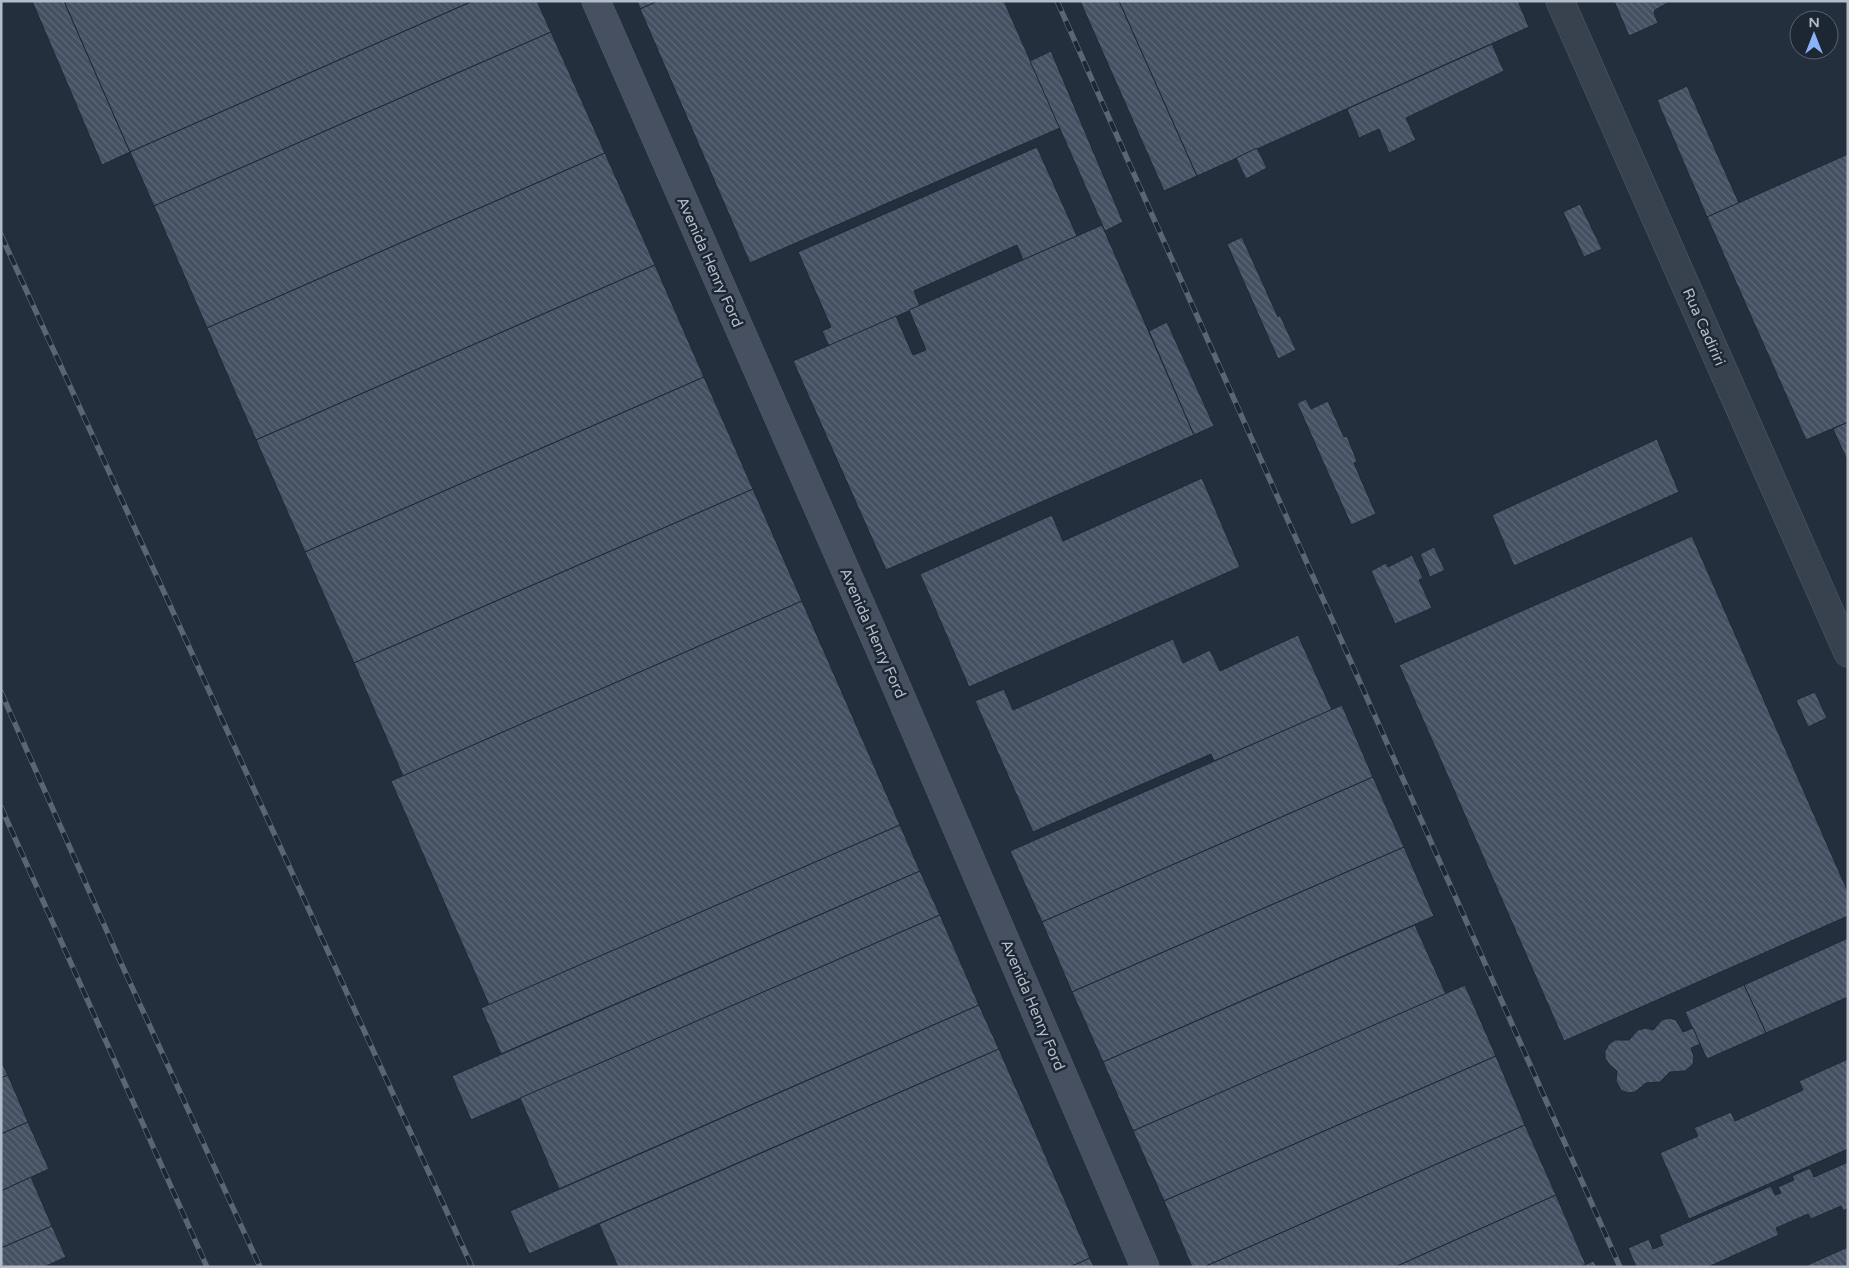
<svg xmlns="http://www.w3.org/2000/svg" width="1849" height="1268" font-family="'Varela Round',sans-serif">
  <defs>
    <pattern id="building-back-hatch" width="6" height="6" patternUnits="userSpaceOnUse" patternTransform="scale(1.25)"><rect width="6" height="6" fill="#455162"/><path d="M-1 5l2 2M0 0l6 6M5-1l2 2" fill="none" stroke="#5d6877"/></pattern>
  </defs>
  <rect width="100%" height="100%" fill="#242f3e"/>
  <g fill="url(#building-back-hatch)" stroke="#1f2835">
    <path d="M32,1H64L130,152L102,165Z"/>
    <path d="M64,1H473L130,152Z"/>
    <path d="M473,1H537L551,32L154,206L130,152Z"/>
    <path d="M637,1H658L640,9Z"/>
    <path d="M658,1H1004L1060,128L750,263L640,9Z"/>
    <path d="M1080,1H1119L1197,176L1164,191Z"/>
    <path d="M1119,1H1518L1529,27L1197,176Z"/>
    <path d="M1614,1H1671L1655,10L1654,13L1658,23L1629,36Z"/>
    <path d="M551,32L605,153L207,328L154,206Z"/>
    <path d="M1492,44L1504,71L1406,118L1416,140L1389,153L1379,129L1359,138L1347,109Z"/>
    <path d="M1051,51L1123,222L1105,231L1030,61Z"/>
    <path d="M1687,86L1739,203L1707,217L1657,100Z"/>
    <path d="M1037,147L1077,236L1023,260L1017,245L914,291L920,306L829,346L822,331L831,327L798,252Z"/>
    <path d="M1257,148L1267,168L1246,179L1236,158Z"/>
    <path d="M605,153L655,265L256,440L207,328Z"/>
    <path d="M1848,154V422L1806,440L1707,217Z"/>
    <path d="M1580,204L1602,249L1584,257L1563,212Z"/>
    <path d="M1102,225L1194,435L886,570L793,361L896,316L913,355L926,350L909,310Z"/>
    <path d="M1242,237L1278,317L1280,315L1296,350L1278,359L1227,244Z"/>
    <path d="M655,265L704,377L305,552L256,440Z"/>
    <path d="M1167,322L1214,426L1194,435L1149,331Z"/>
    <path d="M704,377L753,489L354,663L305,552Z"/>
    <path d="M1306,399L1311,409L1328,401L1344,437L1347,436L1357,461L1354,463L1376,514L1351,525L1297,403Z"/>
    <path d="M1848,422V462L1833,429Z"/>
    <path d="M1657,439L1679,492L1514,566L1492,515Z"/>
    <path d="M1202,478L1240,567L969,687L920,574L1052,515L1063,541Z"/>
    <path d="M753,489L802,601L403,776L354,663Z"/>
    <path d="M1692,536L1848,892V916L1564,1041L1399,665Z"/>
    <path d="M1434,547L1445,570L1430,577L1420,554Z"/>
    <path d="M1412,555L1423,578L1419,580L1432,608L1395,624L1371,571L1386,563L1388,567Z"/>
    <path d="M802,601L900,825L489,1005L391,781Z"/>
    <path d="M1298,635L1332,710L1214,761L1211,754L1033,832L975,701L1004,689L1013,710L1173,639L1183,663L1210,650L1220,671Z"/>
    <path d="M1815,692L1827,718L1808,727L1796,700Z"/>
    <path d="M1342,705L1373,777L1042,922L1010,851Z"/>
    <path d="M1373,777L1404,847L1072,992L1042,922Z"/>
    <path d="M900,825L920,871L501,1054L481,1008Z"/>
    <path d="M1404,847L1434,916L1103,1062L1072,992Z"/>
    <path d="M920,871L940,915L471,1120L452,1076Z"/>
    <path d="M940,915L979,1005L559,1189L520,1098Z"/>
    <path d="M1415,925L1446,994L1133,1131L1103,1062Z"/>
    <path d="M1848,938V997L1766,1033L1744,985Z"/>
    <path d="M1465,985L1496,1056L1164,1201L1133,1131Z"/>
    <path d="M1744,985L1766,1033L1707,1059L1685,1012Z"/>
    <path d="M979,1005L999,1049L529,1254L510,1211Z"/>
    <path d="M1669,1018L1676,1020L1683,1032L1693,1028L1700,1044L1691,1048L1694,1057L1693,1064L1685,1071L1670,1072L1660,1082L1646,1083L1635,1092L1628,1093L1621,1090L1616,1081L1617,1071L1609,1064L1605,1058V1051L1609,1044L1615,1040H1629L1638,1030L1646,1028L1653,1030L1662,1020Z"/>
    <path d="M999,1049L1090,1258L1070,1267H618L599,1224Z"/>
    <path d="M1496,1056L1525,1125L1204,1267H1192L1164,1201Z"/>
    <path d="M1848,1059V1149L1689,1219L1660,1153L1698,1136L1694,1128L1731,1112L1735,1121L1803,1090L1799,1081Z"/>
    <path d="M1,1061L8,1075L1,1078Z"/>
    <path d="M8,1075L28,1122L1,1134V1078Z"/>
    <path d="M28,1122L49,1169L1,1191V1134Z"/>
    <path d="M1525,1125L1556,1195L1395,1267H1204Z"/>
    <path d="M1848,1162V1208L1843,1211L1841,1206L1811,1219L1808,1214L1776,1228L1779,1235L1708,1267H1636L1628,1248L1649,1239L1653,1249L1663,1245L1659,1235L1771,1186L1775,1195L1781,1193L1778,1187L1794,1180L1792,1176L1810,1168L1814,1177Z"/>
    <path d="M31,1177L52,1226L1,1248V1191Z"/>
    <path d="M1556,1195L1586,1265L1581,1267H1395Z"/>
    <path d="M52,1226L66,1257L44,1267H1V1248Z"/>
    <path d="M1848,1247V1267H1803Z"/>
    <path d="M1591,1257L1597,1267H1581L1593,1261Z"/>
    <path d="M1090,1258L1094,1267H1070Z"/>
  </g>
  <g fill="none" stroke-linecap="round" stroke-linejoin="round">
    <defs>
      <path id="street" d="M1560,1L1848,653"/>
      <path id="secondary" d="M596,1L894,681L1145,1267"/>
    </defs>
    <use href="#street" stroke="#565f6c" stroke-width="29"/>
    <use href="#secondary" stroke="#565f6c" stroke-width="29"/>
    <use href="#street" stroke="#38414e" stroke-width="28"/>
    <use href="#secondary" stroke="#465061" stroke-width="28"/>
    <defs>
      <g id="rail">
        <path d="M1057,1L1620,1267"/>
        <path d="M1,235L472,1267"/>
        <path d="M1,692L121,963L260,1267"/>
        <path d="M1,807L207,1267"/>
      </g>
    </defs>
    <use href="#rail" stroke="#5a6575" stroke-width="5.5"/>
    <use href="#rail" stroke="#1d2633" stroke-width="4" stroke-dasharray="11" stroke-linecap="butt"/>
  </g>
  <g text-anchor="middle" stroke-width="5" stroke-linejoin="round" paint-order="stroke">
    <g font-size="15" fill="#b4bcc9" stroke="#1d2633">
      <text transform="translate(710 262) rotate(66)" y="5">Avenida Henry Ford</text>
      <text transform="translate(1704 327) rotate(66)" y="5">Rua Cadiriri</text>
      <text transform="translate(873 633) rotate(66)" y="5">Avenida Henry Ford</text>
      <text transform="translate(1033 1005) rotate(67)" y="5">Avenida Henry Ford</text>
    </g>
  </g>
  <rect width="1849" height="1268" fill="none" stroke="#b4bcc9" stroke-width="5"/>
  <g transform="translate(1814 35)"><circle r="24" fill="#1d2633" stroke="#59626f"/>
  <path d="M0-4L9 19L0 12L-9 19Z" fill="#8ab4f8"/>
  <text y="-8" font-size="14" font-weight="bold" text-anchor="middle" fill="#b4bcc9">N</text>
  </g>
</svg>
